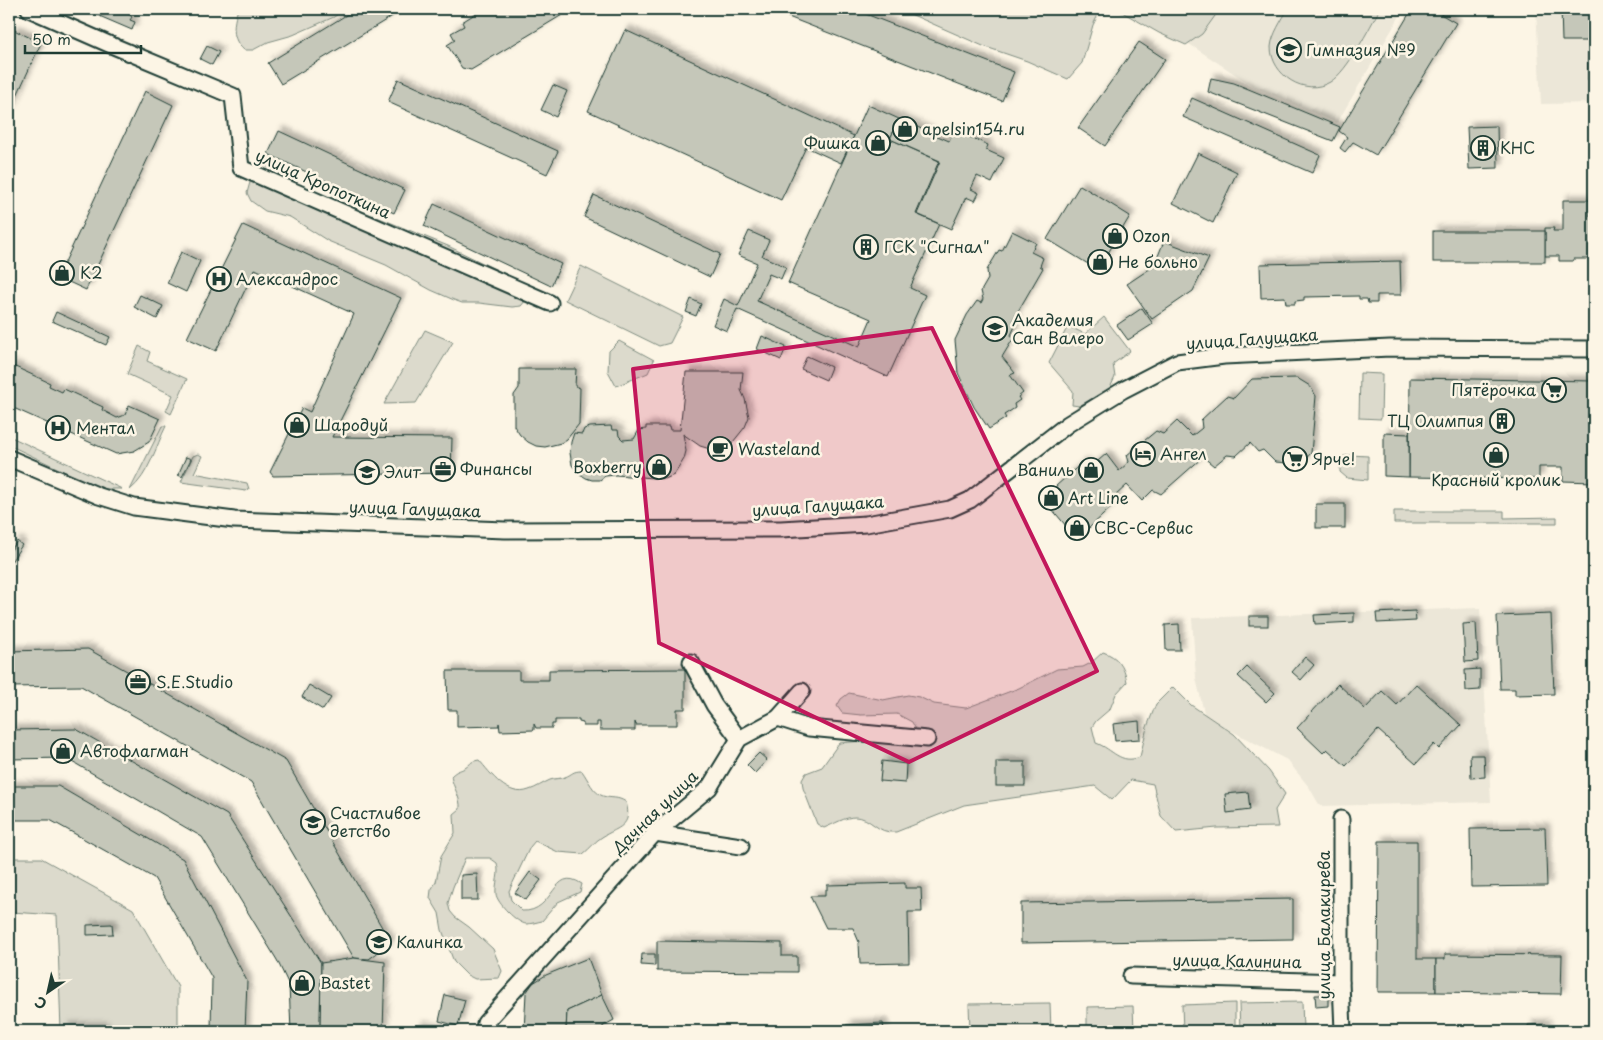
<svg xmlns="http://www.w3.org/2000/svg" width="1603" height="1040" font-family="'Playpen Sans',sans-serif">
  <defs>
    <filter id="shadow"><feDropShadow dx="4.5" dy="-4.5" stdDeviation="2.5" flood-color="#0004"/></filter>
  </defs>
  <rect width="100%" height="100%" fill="#fcf5e5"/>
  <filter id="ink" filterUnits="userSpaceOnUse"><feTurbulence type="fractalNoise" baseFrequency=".02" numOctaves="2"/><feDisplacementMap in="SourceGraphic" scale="10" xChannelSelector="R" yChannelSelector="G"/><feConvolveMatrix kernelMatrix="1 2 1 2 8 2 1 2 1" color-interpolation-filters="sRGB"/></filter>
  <g filter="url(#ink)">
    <g fill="#ece7d8">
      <path d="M1136,9H1404L1337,123L1253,86Z"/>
      <path d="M1536,9H1594V103L1541,104Z"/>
      <path d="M1480,608L1491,802L1320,806L1309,787L1287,760L1205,717L1196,678L1192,618Z"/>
    </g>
    <g fill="#dcdacc" stroke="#7e8c80">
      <path d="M238,9H345L334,17L293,35L268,42L253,50H244C231,39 233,24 238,9Z"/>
      <path d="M899,9H1101L1093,25L1082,63L1068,79L1027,61L983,46Z"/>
      <path d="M1110,9H1220L1202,34L1186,45L1159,33L1122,12Z"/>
      <path d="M1288,9H1380C1369,28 1348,71 1330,82C1305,97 1271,75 1271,47C1272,34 1282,20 1288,9Z"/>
      <path d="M261,162L302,186L340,202L448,246L499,271L519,285L526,300L521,306L512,307L479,303H462L454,300L431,290L386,265L328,241L290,217L265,211L251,201L247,193L254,168Z"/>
      <path d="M581,266L683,317L670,343L659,346L565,300Z"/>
      <path d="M1104,317L1130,351L1113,364L1115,377L1110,388L1079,406L1072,405L1073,391L1049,363L1068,326L1085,334Z"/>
      <path d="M425,330L453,342L416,403L384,404Z"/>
      <path d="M619,341L654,360L648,373L616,386L608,371L609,351Z"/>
      <path d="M139,346L150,352L147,361L187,379L171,414L166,411L173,395L127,374Z"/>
      <path d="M1360,373L1382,374L1381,419L1359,418Z"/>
      <path d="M162,426H166C156,446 149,475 130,490Z"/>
      <path d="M9,436L122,489H101L9,445Z"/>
      <path d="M198,454L202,456L194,473L247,483L249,489L246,491L181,482L193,456Z"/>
      <path d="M1350,455L1368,456V480L1347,478L1340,472V457Z"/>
      <path d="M1394,511H1504V518L1557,517V523H1394Z"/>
      <path d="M1103,652C1118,657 1124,666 1127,682L1116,694L1110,709L1096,721L1092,727L1096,743C1113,749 1120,765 1140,757L1147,727L1156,704L1173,687L1191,705L1234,734L1269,771L1285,794L1275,810L1278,827L1217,828L1176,832L1161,816L1153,784L1131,780L1112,800L1095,786L964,805L896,832C876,834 872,817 855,817C845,817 834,824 824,828L817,824L803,788L802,780L806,773L822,767L839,743L921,736L916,730L912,722L897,714L861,715L842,713L837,706L841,699L849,693L883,700L908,695L919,697L934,704L966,708L1019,688L1057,669L1083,667L1091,663Z"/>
      <path d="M479,760C491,774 508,798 529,790C536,788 543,783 550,780C555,778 561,779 565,777C573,774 572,771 582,771C588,779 593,793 603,796C612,799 617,796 626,802C633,827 618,827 602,837C595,841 590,849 583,854L558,852L535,841L530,847L509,891L511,900L522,911C555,913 552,864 582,884L580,892L558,902L542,921C537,922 531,924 526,924C517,923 497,903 496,894C495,883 500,874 497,863L490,858H465L453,887L448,903L450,911L455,917L469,927L493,949L502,971L499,978L475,979L467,975L454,962L442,930L439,913L430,898L431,890L436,882L441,856L455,833L454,814L460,809C461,797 453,788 451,776C457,770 459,771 465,768C473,763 468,762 479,760Z"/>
      <path d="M9,858H41L133,909L178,987V1031H61L57,915L11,912V934H9Z"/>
      <path d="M1302,1002L1303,1029H1277L1276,1031H1240L1239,1003Z"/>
      <path d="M1050,1003L1051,1031H970L969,1004Z"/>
      <path d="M1235,1003V1031H1183L1182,1005Z"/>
      <path d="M1133,1006L1134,1031H1087V1007Z"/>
    </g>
    <g fill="#c5c7b9" stroke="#1f3d34" filter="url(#shadow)">
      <path d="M83,9H123L132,17L130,20L135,22L132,30Z"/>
      <path d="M356,9H404L281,84L268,63Z"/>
      <path d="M483,9H487L488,11L492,9H572L471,70L462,68L447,45L455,40L451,33L464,26L462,22Z"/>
      <path d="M768,9H853L1014,72L1002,101Z"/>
      <path d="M1412,9H1432L1456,23L1376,155L1353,142L1345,152L1340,148L1347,137L1339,131Z"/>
      <path d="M1561,9H1594V80H1588V41H1562Z"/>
      <path d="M14,30L41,43L9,113V40Z"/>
      <path d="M625,30L854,136L841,163L806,147L781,200L588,111Z"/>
      <path d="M1139,42L1165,59L1105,146L1078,128Z"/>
      <path d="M207,46L219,52L212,65L200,59Z"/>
      <path d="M1211,78L1234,83L1340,127L1333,141L1208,92Z"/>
      <path d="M398,79L558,151L547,174L388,102Z"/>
      <path d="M553,85L567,91L556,117L541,110Z"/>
      <path d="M145,91L173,105L86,290L58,277Z"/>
      <path d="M1192,98L1320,155L1312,173L1183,117Z"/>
      <path d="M868,105L899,119L890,139L939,161L916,214L939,224L910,288L925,295L888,377L737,309L727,331L713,325L724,299L738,306L757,263L738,255L749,231L769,240L762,256L786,267L781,279L769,274L757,301L859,347L871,319L788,283Z"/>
      <path d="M899,119L949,141L954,130L988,145L986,150L1004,158L992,183L977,176L971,189L979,193L975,201L966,197L951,229L917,214L940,161L890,139Z"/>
      <path d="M1497,126L1498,168L1469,169L1467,127Z"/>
      <path d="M279,131L405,190L394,213L268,154Z"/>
      <path d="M1198,153L1237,172L1213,223L1173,203Z"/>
      <path d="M1080,185L1130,216L1098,270L1047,239Z"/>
      <path d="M594,195L720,254L710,277L584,217Z"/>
      <path d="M1563,200H1590V216H1594V243H1590V259H1573V261H1559V256H1545V228H1554L1553,231H1563Z"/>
      <path d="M434,204L561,264L551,286L424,226Z"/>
      <path d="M243,225L401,298L332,437L452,438L451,473L273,476L270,472L302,408L310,412L354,314L255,269L216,351L187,338Z"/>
      <path d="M1012,231L1036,243L1031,252L1043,258L1040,266L1043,268L1013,320L1017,322L1011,335L1013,339L1002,357L1015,373L1010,375L1023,393L1018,397L1020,400L1014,404L1015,408L1004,415L1006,418L989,429L974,407L958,373L955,340L967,315L977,301L981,303L983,299L981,291L988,279L987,270L999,250L1002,251Z"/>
      <rect x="1433" y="231" width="112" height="31"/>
      <path d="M1164,241L1209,258L1193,291L1152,319L1127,284L1154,266Z"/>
      <path d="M181,252L200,261L186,292L167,283Z"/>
      <path d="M1400,261L1401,295H1377V303H1368L1367,299H1359V296L1304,297V300L1295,301V304H1286L1285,297L1261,298L1260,264Z"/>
      <path d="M140,295L163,306L157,319L134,307Z"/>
      <path d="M691,299L701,304L696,316L686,312Z"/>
      <path d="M1142,308L1153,324L1128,340L1117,325Z"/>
      <path d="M56,312L110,337L106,345L52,321Z"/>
      <path d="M762,336L786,347L781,360L757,349Z"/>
      <path d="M807,356L831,367L826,380L801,369Z"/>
      <path d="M11,365L50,383L49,386L62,392L64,389L103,407L102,410L117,418L125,415L129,405L160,419L149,442L134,451L116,454L9,406V367Z"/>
      <path d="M519,369H576L575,386L580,388L579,424L567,439L561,443L545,447L536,446L528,442L520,435L514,426V395L519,388Z"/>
      <path d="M686,372H743L741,390L745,399L749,417L745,427L733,442L720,449H710L700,446L683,434L686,451L684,459L674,475L665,479L616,475L605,476L600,480H592L586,478L577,472L572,465L570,453L571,442L574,433L582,434L584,429L590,427L611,426L612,430H618L619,436L623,440L634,439L639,430L646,429V426H669L670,430H680Z"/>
      <path d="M1297,378L1310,386L1316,396L1311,453L1301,464L1275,462L1263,450L1258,452L1250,443L1236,456L1227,455L1214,466L1203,457L1161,494L1153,490L1142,501L1127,485L1115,496L1116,503L1089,528L1081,525L1072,533L1046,502L1056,494V486L1083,462L1091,467L1106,454L1119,471L1129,462L1127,455L1156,431L1163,434L1177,421L1192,436L1202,428L1201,420L1227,396L1234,398L1252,379Z"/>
      <path d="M1410,378L1594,381V482L1563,481V467H1539V479L1409,477Z"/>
      <path d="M1384,433L1409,434V477L1384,476Z"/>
      <path d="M186,457L191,459L182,477L178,475Z"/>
      <rect x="1316" y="504" width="29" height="24"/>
      <path d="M17,541L22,545L9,565V553Z"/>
      <path d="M1415,611L1416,621L1377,623L1376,613Z"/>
      <path d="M1354,613V622L1315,624L1314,615Z"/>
      <path d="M1551,614L1554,694L1515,695V689H1500L1497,616Z"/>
      <rect x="1249" y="616" width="19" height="10"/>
      <path d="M1476,623L1478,661L1465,662L1463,624Z"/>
      <path d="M1179,624L1180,650H1166L1165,625Z"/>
      <path d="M88,649L286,761L391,943L369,959L354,958L251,782L81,686L9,687V651Z"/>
      <path d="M1305,657L1314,665L1301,680L1292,672Z"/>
      <path d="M1247,667L1275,693L1266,702L1238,676Z"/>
      <path d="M685,669V709H677V725H636L635,722V730H600V722H597V726H583V723L579,722V720H555V724H552V728H536L534,724V730L500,731L499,723V726L457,727V710H448L447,671H519V680H549V670Z"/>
      <path d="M1480,669V690L1466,691L1465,670Z"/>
      <path d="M1338,684L1365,709L1382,691L1397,705L1416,684L1461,725L1439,749L1434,744L1416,764L1378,730L1346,766L1327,749L1323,753L1297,728Z"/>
      <path d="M309,685L331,698L323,710L302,697Z"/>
      <path d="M1139,721L1140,739L1115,741L1113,724Z"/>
      <path d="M76,729L227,815L321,963L320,1031H291L289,985L277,960L202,837L66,758L9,759V730Z"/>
      <path d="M759,753L767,760L755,773L747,765Z"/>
      <path d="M1470,755H1484L1485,777L1471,778Z"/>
      <path d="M882,761L906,764L905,783L880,781Z"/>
      <rect x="996" y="762" width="29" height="24"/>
      <path d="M9,786H58L183,859L247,981L245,1031H211L212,978L154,878L50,820H9Z"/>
      <path d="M1248,792L1250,810L1227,813L1225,794Z"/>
      <path d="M1545,828L1547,886L1471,887L1470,829Z"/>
      <path d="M1379,841H1417V959H1436V992H1378Z"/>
      <path d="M530,872L541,880L526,900L515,893Z"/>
      <path d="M477,874L478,900H461V875Z"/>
      <path d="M905,883V888H921L922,912H908L909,963L860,964L859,942L853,928H826L810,896H825V890H827V885Z"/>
      <path d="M1293,899V939L1021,943V903Z"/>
      <path d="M112,924L113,934L87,935V925Z"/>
      <path d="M657,941L782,943V956H797V972L657,971Z"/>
      <path d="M642,954H655V966L641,965Z"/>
      <path d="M1445,954L1562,955L1561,994L1436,992V959H1445Z"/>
      <path d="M354,958L385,962L383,1031H320L321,963Z"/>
      <path d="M588,958L602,995L567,1011L566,1031H524L526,993L533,983L546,975Z"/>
      <path d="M445,995L465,1000L458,1026L439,1021Z"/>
      <path d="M602,995L614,1020L603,1026V1031H566L567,1011Z"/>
      <path d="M1315,995H1328V1006L1316,1007Z"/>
      <path d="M883,1023L884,1031H847L846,1025Z"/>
      <path d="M1546,1024V1031H1529L1528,1025Z"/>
      <path d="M418,1026L443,1031H417Z"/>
      <rect x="65" y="1027" width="39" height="4"/>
    </g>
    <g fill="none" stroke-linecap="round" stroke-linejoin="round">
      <defs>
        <g id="minor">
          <path d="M29,9L111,45L233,96L241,168L550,303"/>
          <path d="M9,458L99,496L134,507L234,520L505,530L781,529L866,524L950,509L970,500L1068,424L1123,390L1177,362L1224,356L1390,348L1594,349"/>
          <path d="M691,662L714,705L739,739"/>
          <path d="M778,718L802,691"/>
          <path d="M1341,819V982L1343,1031"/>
          <path d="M655,833L741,846"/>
          <path d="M1131,976L1341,982"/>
          <path d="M484,1031L485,1023L655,833L709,788L739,739L778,718L809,728L927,739"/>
        </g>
      </defs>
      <use href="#minor" stroke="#1f3d34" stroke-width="19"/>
      <use href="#minor" stroke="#fcf5e5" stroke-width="15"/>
    </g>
  </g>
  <path fill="#c2185b" fill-opacity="0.2" stroke="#c2185b" stroke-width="4" stroke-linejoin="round" d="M932,328L1097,671L909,762L659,643L633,369Z"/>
  <defs>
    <symbol id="school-ring" viewBox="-11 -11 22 22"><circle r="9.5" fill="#fcf5e5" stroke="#1f3d34" stroke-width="1.5"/><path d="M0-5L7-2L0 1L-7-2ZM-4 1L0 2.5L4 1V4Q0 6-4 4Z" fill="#1f3d34"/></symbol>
    <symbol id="shop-ring" viewBox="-11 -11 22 22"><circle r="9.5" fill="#fcf5e5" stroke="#1f3d34" stroke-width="1.5"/><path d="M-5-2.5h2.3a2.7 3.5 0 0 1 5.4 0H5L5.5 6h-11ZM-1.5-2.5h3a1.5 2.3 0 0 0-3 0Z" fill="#1f3d34"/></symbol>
    <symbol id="building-ring" viewBox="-11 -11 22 22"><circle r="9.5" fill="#fcf5e5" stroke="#1f3d34" stroke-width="1.5"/><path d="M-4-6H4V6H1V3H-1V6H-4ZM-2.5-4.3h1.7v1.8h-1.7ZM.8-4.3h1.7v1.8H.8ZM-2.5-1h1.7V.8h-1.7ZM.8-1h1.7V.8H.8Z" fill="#1f3d34"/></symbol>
    <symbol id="hospital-ring" viewBox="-11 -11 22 22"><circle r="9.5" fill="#fcf5e5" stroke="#1f3d34" stroke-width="1.5"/><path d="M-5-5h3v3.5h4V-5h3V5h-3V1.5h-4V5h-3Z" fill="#1f3d34"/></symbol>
    <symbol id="university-ring" viewBox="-11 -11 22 22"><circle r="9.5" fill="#fcf5e5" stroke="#1f3d34" stroke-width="1.5"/><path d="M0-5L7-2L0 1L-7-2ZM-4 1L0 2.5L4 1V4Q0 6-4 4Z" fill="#1f3d34"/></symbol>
    <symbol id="supermarket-ring" viewBox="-11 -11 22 22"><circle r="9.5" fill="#fcf5e5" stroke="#1f3d34" stroke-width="1.5"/><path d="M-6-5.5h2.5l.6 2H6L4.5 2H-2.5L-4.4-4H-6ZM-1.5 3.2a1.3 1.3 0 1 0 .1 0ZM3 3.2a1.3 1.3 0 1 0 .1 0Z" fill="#1f3d34"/></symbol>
    <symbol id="cafe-ring" viewBox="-11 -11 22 22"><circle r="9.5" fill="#fcf5e5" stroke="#1f3d34" stroke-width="1.5"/><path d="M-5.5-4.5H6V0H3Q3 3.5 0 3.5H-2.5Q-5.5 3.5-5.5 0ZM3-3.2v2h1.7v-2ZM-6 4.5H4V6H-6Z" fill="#1f3d34"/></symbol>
    <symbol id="hotel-ring" viewBox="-11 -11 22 22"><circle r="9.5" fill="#fcf5e5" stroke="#1f3d34" stroke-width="1.5"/><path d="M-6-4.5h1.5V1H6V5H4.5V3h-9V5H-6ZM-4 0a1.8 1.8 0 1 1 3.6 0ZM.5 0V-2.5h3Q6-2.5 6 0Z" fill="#1f3d34"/></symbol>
    <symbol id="office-ring" viewBox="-11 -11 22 22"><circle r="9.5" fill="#fcf5e5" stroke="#1f3d34" stroke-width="1.5"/><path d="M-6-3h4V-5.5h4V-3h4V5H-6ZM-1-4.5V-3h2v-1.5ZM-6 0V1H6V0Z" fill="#1f3d34"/></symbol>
  </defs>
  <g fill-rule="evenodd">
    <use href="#school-ring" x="1275" y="36" width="28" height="28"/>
    <use href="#shop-ring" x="891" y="115" width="28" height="28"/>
    <use href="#shop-ring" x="864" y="129" width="28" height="28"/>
    <use href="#building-ring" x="1469" y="134" width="28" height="28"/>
    <use href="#shop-ring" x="1101" y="222" width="28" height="28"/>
    <use href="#building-ring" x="852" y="233" width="28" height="28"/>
    <use href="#shop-ring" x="1086" y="248" width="28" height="28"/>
    <use href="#shop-ring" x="48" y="259" width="28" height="28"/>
    <use href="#hospital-ring" x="205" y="265" width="28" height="28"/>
    <use href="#university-ring" x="981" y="315" width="28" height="28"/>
    <use href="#supermarket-ring" x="1540" y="376" width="28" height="28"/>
    <use href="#building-ring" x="1488" y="407" width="28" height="28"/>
    <use href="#shop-ring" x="283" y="411" width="28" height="28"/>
    <use href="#hospital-ring" x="44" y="414" width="28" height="28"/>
    <use href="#cafe-ring" x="706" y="435" width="28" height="28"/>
    <use href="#hotel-ring" x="1129" y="440" width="28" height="28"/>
    <use href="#shop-ring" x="1482" y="441" width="28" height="28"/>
    <use href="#supermarket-ring" x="1281" y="445" width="28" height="28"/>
    <use href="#shop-ring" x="645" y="453" width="28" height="28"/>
    <use href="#office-ring" x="429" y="455" width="28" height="28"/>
    <use href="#shop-ring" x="1077" y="456" width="28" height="28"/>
    <use href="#school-ring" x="353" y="458" width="28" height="28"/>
    <use href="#shop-ring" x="1037" y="484" width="28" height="28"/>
    <use href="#shop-ring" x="1063" y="514" width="28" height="28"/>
    <use href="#office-ring" x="124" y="668" width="28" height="28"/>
    <use href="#shop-ring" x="49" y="737" width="28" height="28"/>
    <use href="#school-ring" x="299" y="808" width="28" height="28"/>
    <use href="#school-ring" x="365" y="928" width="28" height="28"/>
    <use href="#shop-ring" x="288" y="969" width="28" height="28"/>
  </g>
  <g text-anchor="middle" stroke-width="5" stroke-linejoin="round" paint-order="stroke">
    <g font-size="16" fill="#1f3d34" stroke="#fcf5e5" text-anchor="start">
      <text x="1306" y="56">Гимназия №9</text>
      <text x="922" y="135">apelsin154.ru</text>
      <text x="860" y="149" text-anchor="end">Фишка</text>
      <text x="1500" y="154">КНС</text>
      <text x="1132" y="242">Ozon</text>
      <text x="884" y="253">ГСК "Сигнал"</text>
      <text x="1118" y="268">Не больно</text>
      <text x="80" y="279">К2</text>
      <text x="236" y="285">Александрос</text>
      <text x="1012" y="326">Академия<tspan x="1012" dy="18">Сан Валеро</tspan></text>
      <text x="1536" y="396" text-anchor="end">Пятёрочка</text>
      <text x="1484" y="427" text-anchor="end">ТЦ Олимпия</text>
      <text x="314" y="431">Шародуй</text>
      <text x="76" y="434">Ментал</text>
      <text x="738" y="455">Wasteland</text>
      <text x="1160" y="460">Ангел</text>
      <text x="1312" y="465">Ярче!</text>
      <text x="642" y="473" text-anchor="end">Boxberry</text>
      <text x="460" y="475">Финансы</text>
      <text x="1074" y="476" text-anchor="end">Ваниль</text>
      <text x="384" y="478">Элит</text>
      <text x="1496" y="486" text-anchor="middle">Красный кролик</text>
      <text x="1068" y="504">Art Line</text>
      <text x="1094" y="534">СВС-Сервис</text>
      <text x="156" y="688">S.E.Studio</text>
      <text x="80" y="757">Автофлагман</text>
      <text x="330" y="819">Счастливое<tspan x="330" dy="18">детство</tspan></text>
      <text x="396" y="948">Калинка</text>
      <text x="320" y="989">Bastet</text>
    </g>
    <g font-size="16" fill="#1f3d34" stroke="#fcf5e5">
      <text transform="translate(323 184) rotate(24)" y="6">улица Кропоткина</text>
      <text transform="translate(1252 339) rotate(-4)" y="6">улица Галущака</text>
      <text transform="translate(818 506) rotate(-4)" y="6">улица Галущака</text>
      <text transform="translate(415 509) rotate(2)" y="6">улица Галущака</text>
      <text transform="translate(655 812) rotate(-44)" y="6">Дачная улица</text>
      <text transform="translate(1324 925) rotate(-90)" y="6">улица Балакирева</text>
      <text transform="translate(1237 961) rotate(1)" y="6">улица Калинина</text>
    </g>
  </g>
  <rect width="1603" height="1040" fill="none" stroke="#fcf5e5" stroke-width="30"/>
  <rect x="15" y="15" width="1573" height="1010" fill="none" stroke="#1f3d34" stroke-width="2" filter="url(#ink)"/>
  <g transform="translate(48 992) rotate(214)" stroke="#fcf5e5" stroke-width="4" paint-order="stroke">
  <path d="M0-4L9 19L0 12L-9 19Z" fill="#1f3d34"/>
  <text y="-8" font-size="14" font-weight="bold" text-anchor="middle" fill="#1f3d34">С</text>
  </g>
  <path d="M25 45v8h116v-8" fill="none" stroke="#1f3d34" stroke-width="2.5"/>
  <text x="32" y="45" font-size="15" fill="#1f3d34" stroke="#fcf5e5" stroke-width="4" paint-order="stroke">50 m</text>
</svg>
